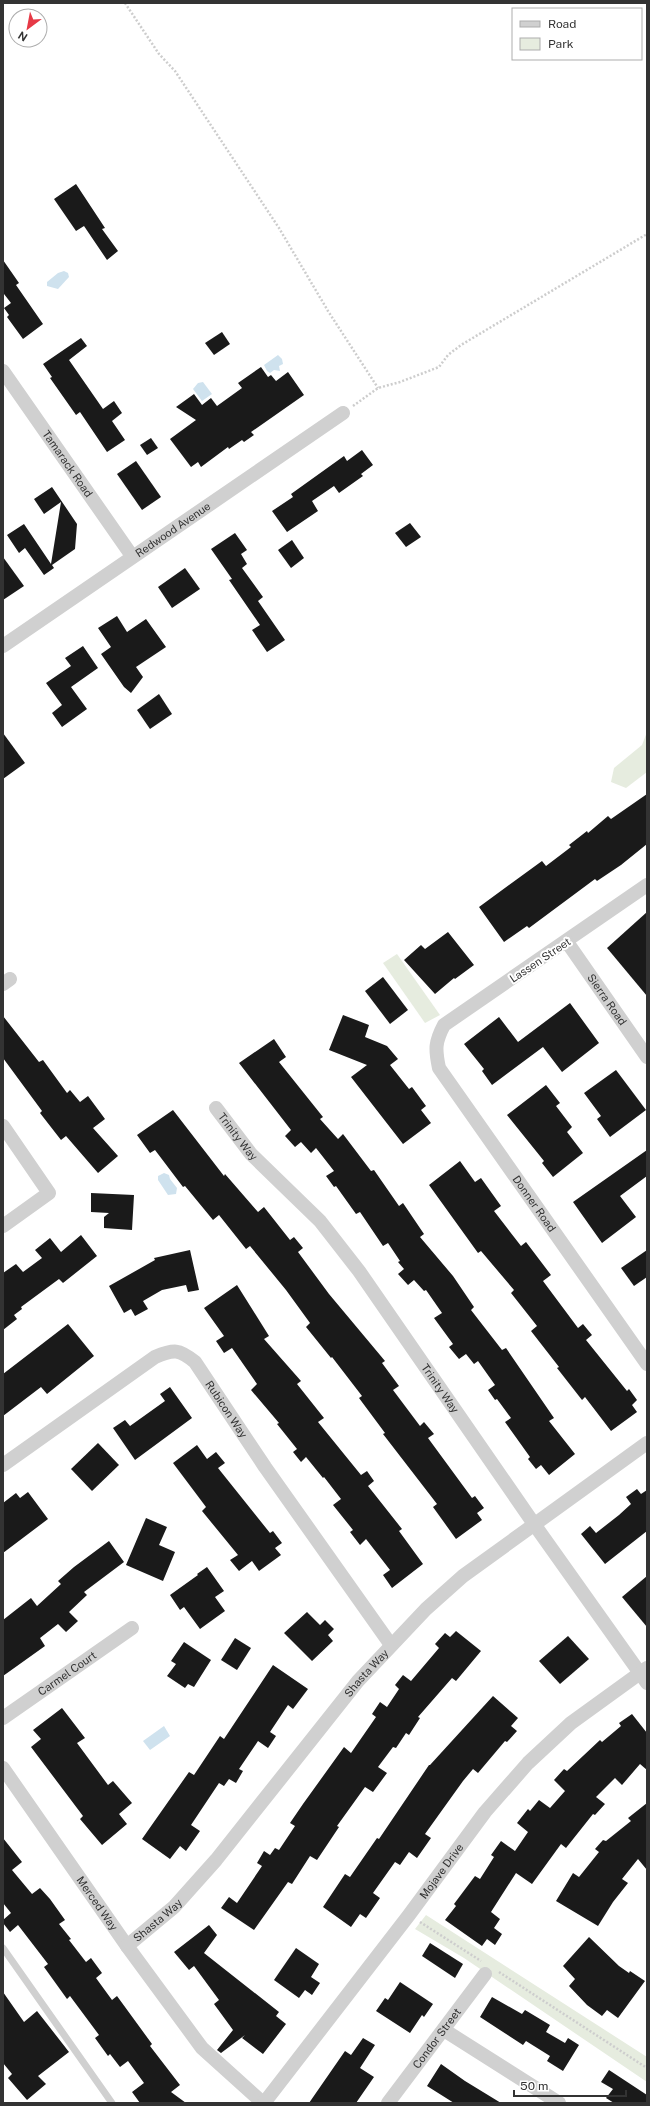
<svg xmlns="http://www.w3.org/2000/svg" width="650" height="2106" font-family="'Public Sans',sans-serif">
  <rect width="100%" height="100%" fill="#fff"/>
  <g fill="#e6ecdf">
    <path d="M647,732V772L626,788L611,782L614,768L642,745Z"/>
    <path d="M397,954L440,1015L425,1023L383,963Z"/>
    <path d="M426,1915L647,2057V2082L464,1958L415,1929Z"/>
  </g>
  <g fill="#cfe2ee">
    <path d="M64,271L68,273L69,277L58,289L47,286V282L58,273Z"/>
    <path d="M278,355L282,359L283,364L279,366L280,371L274,370L270,373L267,371L264,365Z"/>
    <path d="M203,382L212,394L202,401L193,389L198,383Z"/>
    <path d="M164,1173L169,1175L170,1179L177,1188L176,1194L168,1195L158,1180V1176Z"/>
    <path d="M164,1726L170,1736L150,1750L143,1741Z"/>
  </g>
  <g fill="#1a1a1a">
    <path d="M76,184L105,228L102,229L118,251L107,260L84,226L76,231L54,199Z"/>
    <path d="M3,260L19,283L16,285L43,324L23,339L7,317L9,315L4,308L11,303L4,294H3Z"/>
    <path d="M222,332L230,344L214,355L205,343Z"/>
    <path d="M81,338L87,346L69,360L103,409L114,401L122,413L112,421L125,440L107,452L80,412L76,415L50,378L52,377L43,364Z"/>
    <path d="M261,367L268,377L271,375L276,381L288,372L304,395L251,432L254,435L244,442L242,440L229,449L228,447L201,467L198,462L191,467L170,439L196,420L176,407L194,394L202,405L211,398L217,406L242,388L238,383Z"/>
    <path d="M151,438L158,448L147,455L140,445Z"/>
    <path d="M362,450L373,465L361,474L363,476L339,493L334,486L312,501L318,511L287,532L272,511L293,497L291,494L344,456L347,461Z"/>
    <path d="M136,461L161,497L142,510L117,474Z"/>
    <path d="M52,487L77,524L75,549L52,565L54,568L44,575L25,548L19,553L7,535L24,524L51,564L61,502L44,514L34,499Z"/>
    <path d="M410,523L421,537L406,547L395,533Z"/>
    <path d="M235,533L247,550L241,554L247,564L242,568L263,597L258,601L285,640L267,652L252,630L260,625L229,580L232,579L211,549Z"/>
    <path d="M292,540L304,558L291,568L278,550Z"/>
    <path d="M3,557L24,586L3,600Z"/>
    <path d="M185,568L200,589L172,608L158,587Z"/>
    <path d="M117,616L127,632L146,619L166,647L136,667L143,677L131,693L124,687L101,654L111,647L98,628Z"/>
    <path d="M83,646L98,668L71,687L87,709L62,727L52,713L62,705L46,683L71,666L65,658Z"/>
    <path d="M159,694L172,714L150,729L137,710Z"/>
    <path d="M3,733L25,763L3,779Z"/>
    <path d="M647,794V844L621,865L597,881L595,879L529,928L527,926L504,942L479,907L542,861L546,866L571,847L569,845L587,831L588,833L608,816L611,819Z"/>
    <path d="M647,912V996L607,948Z"/>
    <path d="M448,932L474,965L455,979L454,978L435,994L404,960L421,945L425,949Z"/>
    <path d="M383,977L408,1010L390,1024L365,991Z"/>
    <path d="M570,1003L599,1043L562,1072L543,1047L492,1085L482,1071L484,1069L464,1044L499,1017L518,1042Z"/>
    <path d="M343,1015L369,1025L365,1037L387,1046L398,1059L390,1065L409,1089L412,1087L426,1106L421,1110L431,1123L403,1144L351,1077L367,1065L329,1050Z"/>
    <path d="M3,1016L39,1062L43,1060L67,1093L70,1090L80,1102L88,1096L105,1119L93,1128L118,1156L98,1173L66,1136L61,1140L40,1113L42,1111L3,1058Z"/>
    <path d="M274,1039L286,1057L279,1062L323,1117L320,1119L338,1139L343,1134L371,1171L374,1170L399,1206L403,1203L424,1234L420,1237L453,1276L474,1307L471,1310L502,1350L506,1348L554,1418L549,1421L575,1454L549,1475L541,1465L536,1469L528,1459L530,1457L505,1422L511,1418L497,1399L495,1400L488,1390L495,1385L478,1361L474,1364L466,1354L459,1359L449,1347L453,1344L434,1318L442,1313L426,1290L424,1291L414,1280L408,1285L398,1274L404,1269L398,1262L400,1261L388,1243L383,1246L360,1212L356,1214L336,1186L334,1187L326,1176L334,1171L316,1148L311,1153L301,1142L295,1147L285,1136L291,1130L239,1063Z"/>
    <path d="M616,1070L646,1110L610,1137L597,1119L601,1116L584,1093Z"/>
    <path d="M546,1085L560,1103L556,1106L572,1127L567,1132L583,1153L553,1177L542,1163L544,1161L507,1115Z"/>
    <path d="M173,1110L224,1176L225,1174L258,1212L264,1207L290,1240L294,1237L303,1248L298,1252L329,1294L385,1361L382,1363L399,1386L393,1390L420,1426L424,1422L434,1434L428,1438L472,1498L475,1496L484,1508L477,1513L482,1520L456,1539L433,1507L437,1504L383,1434L385,1433L359,1398L362,1396L332,1357L331,1358L306,1327L310,1323L286,1290L250,1246L246,1249L219,1215L213,1220L185,1186L183,1187L155,1150L150,1153L137,1135Z"/>
    <path d="M647,1150V1176L620,1196L636,1217L602,1243L573,1202Z"/>
    <path d="M460,1161L475,1182L481,1178L501,1206L494,1211L521,1246L526,1242L551,1275L543,1281L578,1328L583,1324L592,1335L586,1340L627,1391L629,1389L637,1400L632,1405L637,1412L611,1431L585,1397L582,1400L557,1368L559,1367L531,1331L537,1326L511,1293L514,1290L481,1251L478,1253L429,1185Z"/>
    <path d="M91,1193L134,1195L132,1230L104,1228V1217L109,1213L91,1212Z"/>
    <path d="M81,1235L97,1256L63,1283L59,1279L21,1307L22,1309L14,1315L17,1319L3,1330V1273L16,1264L23,1272L42,1258L35,1250L50,1238L61,1252Z"/>
    <path d="M190,1250L199,1290L188,1292L186,1285L162,1290L143,1301L148,1309L135,1316L131,1309L124,1313L109,1286L155,1260L154,1258Z"/>
    <path d="M647,1250V1277L634,1286L621,1268Z"/>
    <path d="M237,1285L269,1336L264,1339L301,1381L297,1384L324,1418L318,1422L361,1475L367,1471L374,1481L368,1486L402,1529L399,1531L423,1564L392,1588L383,1575L390,1570L366,1539L360,1545L350,1532L353,1530L333,1505L341,1499L324,1477L323,1478L306,1457L301,1462L293,1452L297,1449L277,1424L279,1423L251,1390L257,1384L232,1348L224,1353L216,1341L224,1336L204,1308Z"/>
    <path d="M68,1324L94,1356L47,1394L41,1387L3,1416V1374Z"/>
    <path d="M170,1387L192,1418L135,1460L113,1428L125,1420L130,1426L165,1401L160,1394Z"/>
    <path d="M98,1443L119,1465L92,1491L71,1469Z"/>
    <path d="M197,1445L207,1459L216,1452L225,1463L218,1468L270,1533L273,1531L282,1543L275,1548L281,1555L259,1571L252,1561L239,1571L230,1560L238,1555L202,1511L206,1507L173,1463Z"/>
    <path d="M637,1489L641,1494L647,1490V1531L605,1564L581,1534L590,1526L596,1533L619,1515L631,1504L626,1497Z"/>
    <path d="M28,1492L48,1519L3,1553V1503L16,1493L20,1498Z"/>
    <path d="M146,1518L167,1527L159,1545L175,1552L163,1581L126,1565Z"/>
    <path d="M109,1541L124,1562L84,1592L87,1595L69,1612L78,1621L66,1632L58,1624L40,1638L45,1646L3,1676V1620L31,1598L37,1606L61,1584L58,1581L74,1567Z"/>
    <path d="M207,1567L224,1591L215,1597L225,1611L200,1629L184,1607L180,1610L170,1595L198,1575L197,1574Z"/>
    <path d="M647,1576V1627L622,1597Z"/>
    <path d="M307,1612L320,1625L325,1620L334,1629L328,1635L333,1641L312,1661L284,1633Z"/>
    <path d="M456,1631L481,1651L456,1681L452,1678L418,1717L420,1718L409,1735L406,1733L396,1748L393,1747L378,1767L387,1773L373,1792L365,1787L337,1826L339,1827L317,1860L310,1856L292,1884L288,1882L254,1930L221,1908L229,1897L237,1903L262,1866L257,1863L264,1851L270,1855L275,1848L279,1850L295,1826L290,1823L303,1804L344,1747L351,1753L376,1717L372,1714L380,1702L387,1707L399,1689L395,1685L403,1675L411,1681L439,1648L435,1644L445,1633L450,1637Z"/>
    <path d="M568,1636L589,1659L560,1684L539,1661Z"/>
    <path d="M235,1638L251,1648L237,1670L221,1660Z"/>
    <path d="M184,1642L211,1660L194,1687L188,1684L185,1688L167,1676L176,1664L171,1661Z"/>
    <path d="M273,1665L308,1689L293,1709L288,1705L270,1732L276,1736L268,1748L258,1741L239,1769L243,1771L236,1783L229,1779L224,1786L219,1783L191,1825L200,1831L186,1851L180,1846L170,1859L142,1839L189,1772L194,1775L220,1736L224,1739Z"/>
    <path d="M493,1696L518,1718L511,1726L517,1731L507,1742L505,1741L478,1773L473,1769L463,1781L425,1834L431,1838L417,1858L409,1852L400,1865L395,1862L373,1893L380,1898L366,1918L360,1914L351,1927L323,1907L345,1874L350,1877L377,1838L379,1839L429,1765H430Z"/>
    <path d="M62,1708L85,1738L77,1743L108,1785L113,1781L132,1803L119,1814L127,1824L102,1845L80,1819L83,1816L31,1747L41,1739L33,1730Z"/>
    <path d="M632,1714L647,1733V1770L640,1764L622,1785L615,1778L596,1797L605,1804L595,1815L593,1814L566,1848L561,1844L532,1884L516,1873L491,1912L500,1919L494,1928L502,1934L495,1945L487,1939L482,1946L445,1920L456,1906L454,1904L475,1876L480,1879L494,1857L491,1855L501,1841L515,1851L528,1832L517,1823L528,1809L530,1811L539,1800L550,1808L565,1791L554,1780L564,1769L567,1771L600,1740L602,1742L621,1726L619,1723Z"/>
    <path d="M647,1803V1870L638,1859L622,1879L628,1883L613,1902L598,1926L556,1901L573,1873L579,1877L599,1852L595,1849L603,1840L606,1841L631,1821L628,1818Z"/>
    <path d="M3,1838L22,1862L12,1870L32,1894L40,1888L50,1899L65,1920L59,1924L71,1939L69,1940L86,1962L91,1958L102,1973L96,1978L112,2000L117,1996L152,2044L150,2046L180,2085L171,2092L186,2103H140L132,2092L144,2083L128,2061L120,2067L110,2054L108,2056L95,2038L99,2035L70,1996L67,1999L44,1967L48,1964L18,1925L10,1932L3,1923V1920L11,1913L3,1903Z"/>
    <path d="M209,1925L217,1935L204,1953L279,2012L276,2016L286,2024L263,2054L242,2038L245,2035L221,2053L217,2050L233,2030L214,2004L219,2000L194,1966L189,1970L174,1952Z"/>
    <path d="M589,1937L619,1966L629,1973L630,1971L645,1981L618,2018L607,2010L602,2016L587,2005L569,1986L575,1979L563,1966Z"/>
    <path d="M430,1943L463,1964L455,1978L422,1956Z"/>
    <path d="M296,1948L319,1964L311,1977L320,1983L312,1995L305,1990L299,1998L274,1980Z"/>
    <path d="M400,1982L433,2004L424,2017L422,2015L410,2033L376,2011L385,1998L388,2000Z"/>
    <path d="M3,1992L24,2022L37,2011L69,2052L38,2076L46,2084L27,2100L8,2078L12,2074L3,2063Z"/>
    <path d="M492,1997L522,2014L525,2010L550,2025L546,2032L565,2043L568,2038L579,2045L563,2071L547,2061L550,2056L526,2041L523,2045L480,2017Z"/>
    <path d="M363,2038L375,2045L360,2068L374,2077L356,2103H309L345,2051L351,2055Z"/>
    <path d="M441,2064L465,2081L501,2103H454L427,2086Z"/>
    <path d="M609,2070L647,2095V2103H614L606,2098L613,2089L601,2082Z"/>
  </g>
  <g fill="none" stroke-linecap="round" stroke-linejoin="round">
    <g stroke="#cdcdcd" stroke-width="2.5" stroke-dasharray="2 2" stroke-linecap="butt">
      <path d="M125,3L159,54L175,71L279,228L328,311L378,388"/>
      <path d="M353,406L378,388L400,382L439,367L448,355L461,345L647,234"/>
      <path d="M420,1922L481,1961"/>
      <path d="M499,1972L647,2068"/>
    </g>
    <path stroke="#d0d0d0" stroke-width="7" d="M3,1948L112,2103"/>
    <g stroke="#d0d0d0" stroke-width="14">
      <path id="s1" d="M3,371L132,556"/>
      <path id="s2" d="M3,646L343,413"/>
      <path id="s3" d="M647,885L444,1025C435,1042 435,1049 439,1068L647,1364"/>
      <path id="s4" d="M567,942L647,1057"/>
      <path d="M3,984L10,979"/>
      <path id="s5" d="M216,1108L251,1154L320,1221L359,1271L534,1524L647,1683"/>
      <path d="M3,1126L49,1193L3,1226"/>
      <path id="s6" d="M3,1465L155,1357C174,1349 179,1349 195,1362L265,1467L391,1645"/>
      <path id="s7" d="M3,1718L132,1628"/>
      <path id="s8" d="M3,1768L127,1946L202,2048L263,2103"/>
      <path id="s9" d="M127,1946L174,1907L216,1860L358,1681L426,1609L463,1576L647,1443"/>
      <path d="M444,2030L559,2103"/>
      <path id="s10" d="M264,2103L409,1915L485,1812L528,1763L571,1723L647,1668"/>
      <path id="s11" d="M388,2103L485,1974"/>
    </g>
  </g>
  <g text-anchor="middle" stroke-width="4" stroke-linejoin="round" paint-order="stroke">
    <g font-size="11" fill="#333" stroke="#fff">
      <text dy="4" stroke="none"><textPath href="#s1" startOffset="113">Tamarack Road</textPath></text>
      <text dy="4" stroke="none"><textPath href="#s2" startOffset="206">Redwood Avenue</textPath></text>
      <text transform="translate(540 960) rotate(-34)" y="4">Lassen Street</text>
      <text dy="4" stroke="none"><textPath href="#s4" startOffset="70">Sierra Road</textPath></text>
      <text dy="4" stroke="none"><textPath href="#s5" startOffset="36">Trinity Way</textPath></text>
      <text dy="4" stroke="none"><textPath href="#s3" startOffset="457">Donner Road</textPath></text>
      <text dy="4" stroke="none"><textPath href="#s5" startOffset="360">Trinity Way</textPath></text>
      <text dy="4" stroke="none"><textPath href="#s6" startOffset="287">Rubicon Way</textPath></text>
      <text dy="4" stroke="none"><textPath href="#s7" startOffset="78">Carmel Court</textPath></text>
      <text dy="4" stroke="none"><textPath href="#s9" startOffset="364">Shasta Way</textPath></text>
      <text dy="4" stroke="none"><textPath href="#s10" startOffset="292">Mojave Drive</textPath></text>
      <text dy="4" stroke="none"><textPath href="#s8" startOffset="165">Merced Way</textPath></text>
      <text dy="4" stroke="none"><textPath href="#s9" startOffset="40">Shasta Way</textPath></text>
      <text dy="4" stroke="none"><textPath href="#s11" startOffset="81">Condor Street</textPath></text>
    </g>
  </g>
  <rect width="650" height="2106" fill="none" stroke="#333333" stroke-width="8"/>
  <rect x="512" y="8" width="130" height="52" fill="#ffffff" stroke="#adadad"/>
  <rect x="520" y="21" width="20" height="6" fill="#d0d0d0" stroke="#adadad"/>
  <text x="548" y="28" font-size="12" fill="#333333">Road</text>
  <rect x="520" y="38" width="20" height="12" fill="#e6ecdf" stroke="#adadad"/>
  <text x="548" y="48" font-size="12" fill="#333333">Park</text>
  <g transform="translate(28 28) rotate(212)"><circle r="19" fill="#ffffff" stroke="#adadad"/>
  <path d="M0-3L7 15L0 10L-7 15Z" fill="#e63946"/>
  <text y="-6" font-size="11" font-weight="bold" text-anchor="middle" fill="#333333">N</text>
  </g>
  <path d="M514 2090v6h112v-6" fill="none" stroke="#333333" stroke-width="2"/>
  <text x="520" y="2090" font-size="12" fill="#333333" stroke="#ffffff" stroke-width="3" paint-order="stroke">50 m</text>
</svg>
